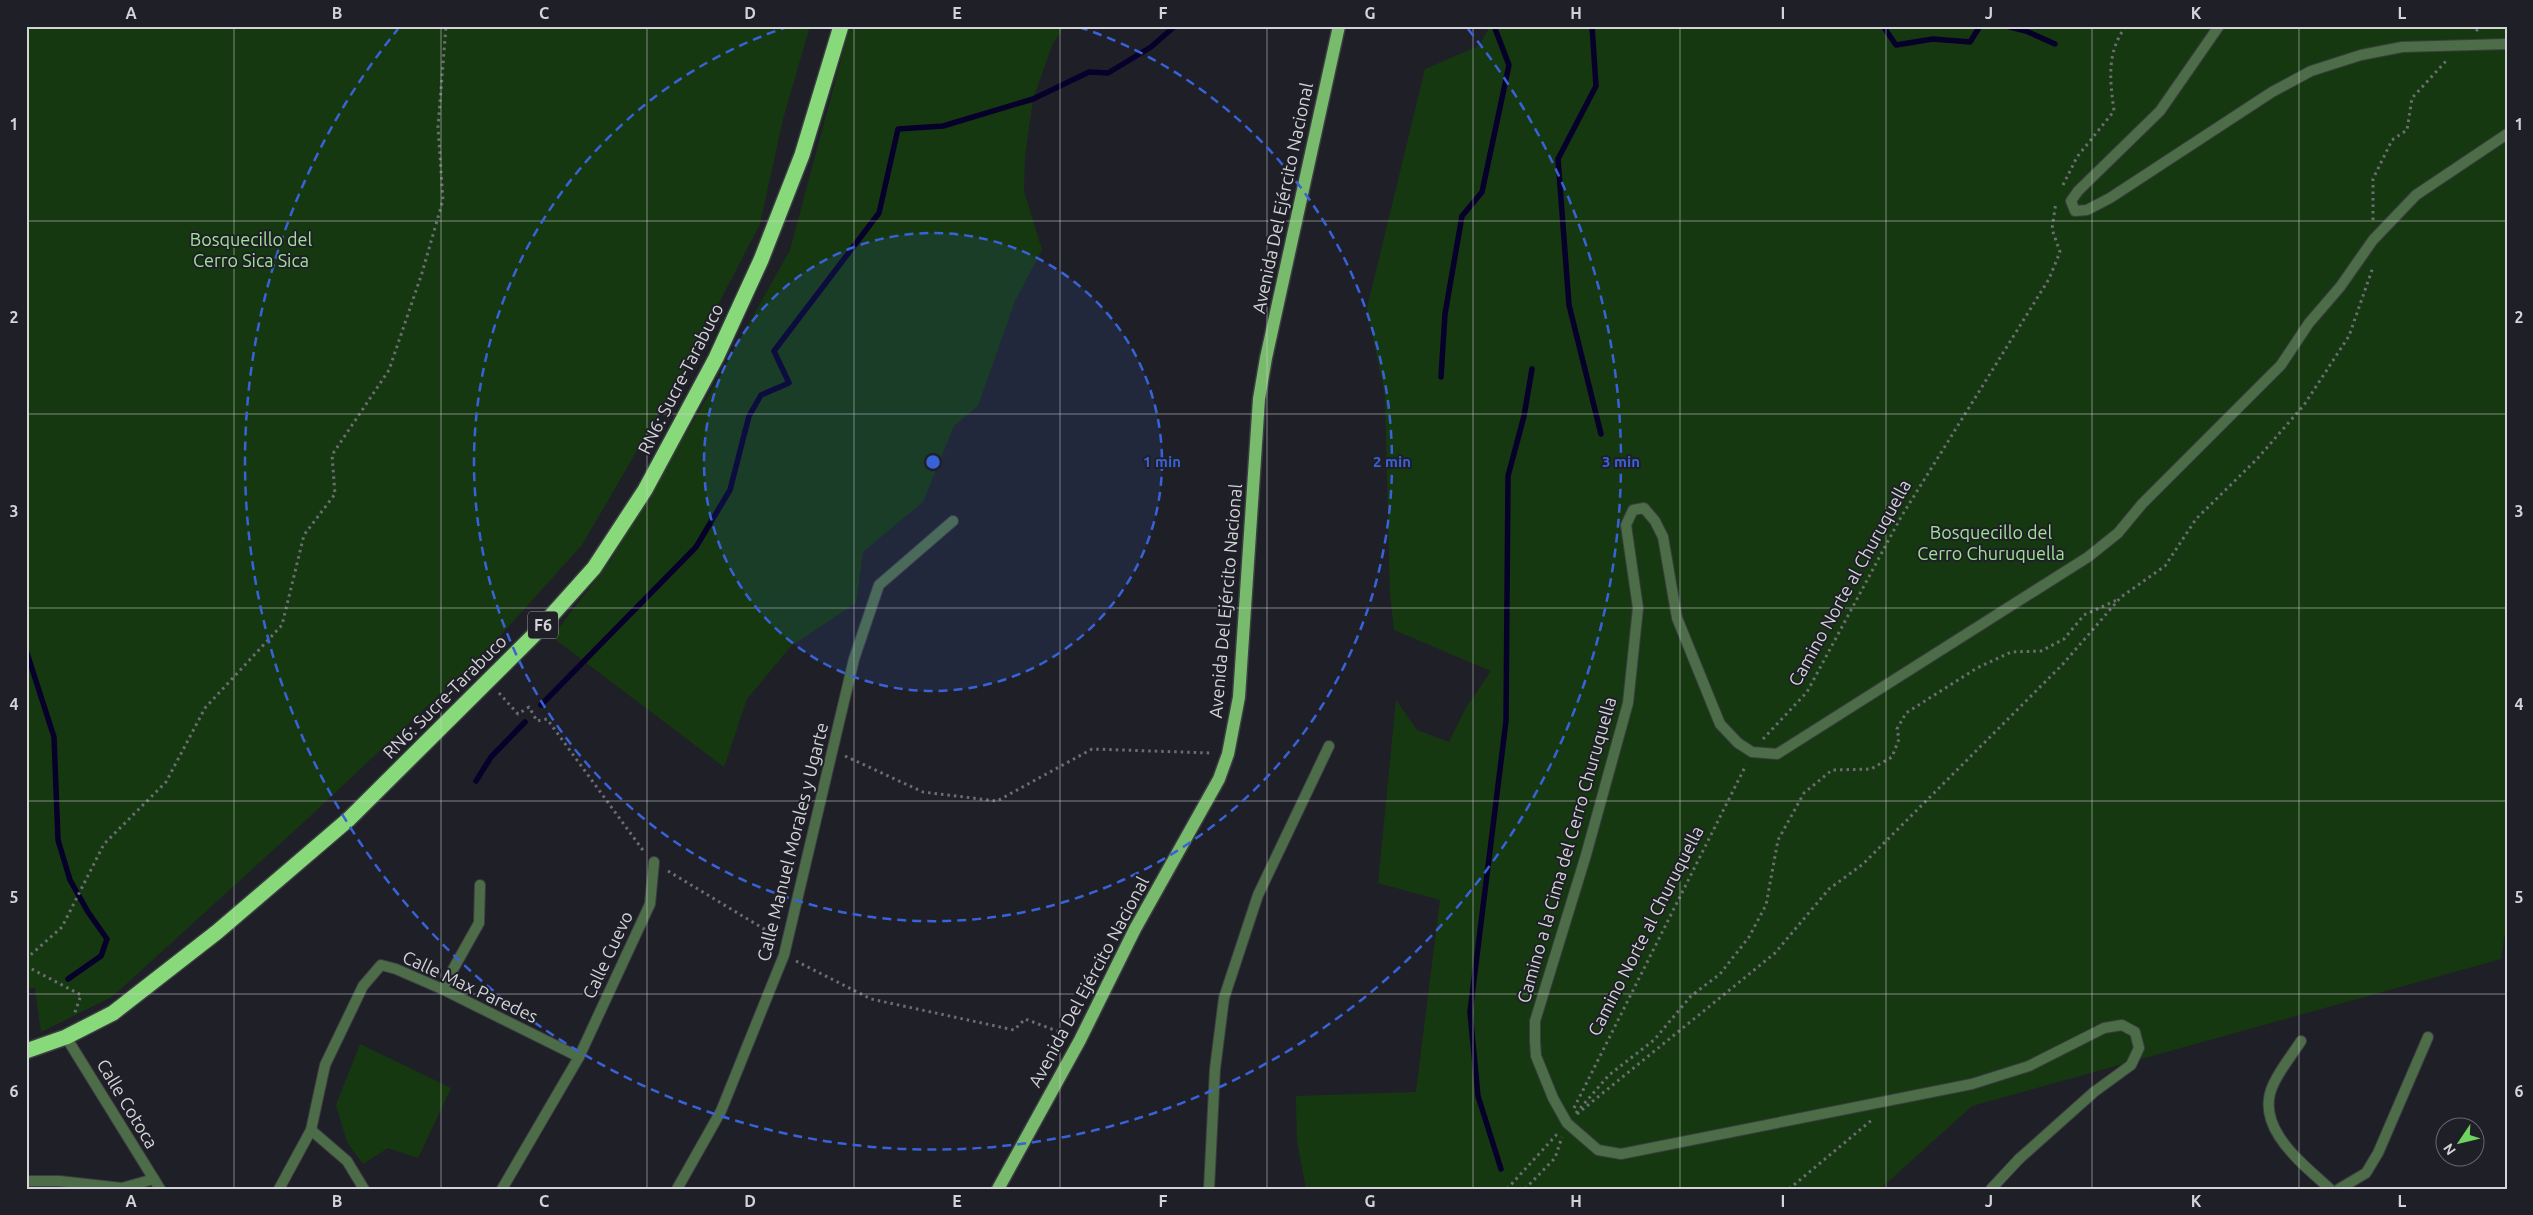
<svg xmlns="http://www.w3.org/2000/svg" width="2533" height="1215" font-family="Ubuntu,sans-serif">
  <rect width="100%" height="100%" fill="#1f2027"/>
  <g fill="#163810">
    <path d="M26,26H810L783,119L760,224L684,370L582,545L490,647L305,821L113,996L41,1032L35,988L26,989Z"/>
    <path d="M850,26H1065L1053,43L1033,99L1025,156L1024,191L1042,250L1015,301L978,406L954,426L923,502L863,552L856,603L791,646L747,699L724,767L552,637L611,560L718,379L790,250Z"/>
    <path d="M1490,26H2507V920L2501,959L1972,1106L1880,1189H1306L1297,1141L1296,1096L1416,1092L1440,900L1378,883L1396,700L1417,730L1449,742L1466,708L1491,671L1394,630L1390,594L1385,396L1367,308L1425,69L1479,46Z"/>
    <path d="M360,1044L451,1088L418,1158L388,1148L363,1164L347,1142L336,1105Z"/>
  </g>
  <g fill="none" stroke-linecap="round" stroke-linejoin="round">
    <g stroke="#07002a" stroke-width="5.5">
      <path d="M1592,26L1596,86L1558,159L1569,305L1601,434"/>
      <path d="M1883,26L1896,45L1933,39L1970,42L1980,26"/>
      <path d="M2006,26L2026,31L2055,44"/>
      <path d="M1441,377L1445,314L1462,216L1482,192L1509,65L1494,26"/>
      <path d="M26,650L54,737L58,840L70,880L88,912L107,939L101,956L68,979"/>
      <path d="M541,705L696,547L730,490L749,416L761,395L789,383L774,351L879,213L898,129L943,126L1033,99L1089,72L1108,73L1151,47L1175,26"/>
      <path d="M476,781L491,757L525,722"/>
      <path d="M1501,1169L1478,1096L1470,1012L1506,721L1508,476L1524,416L1532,369"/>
    </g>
    <defs>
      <g id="lane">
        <path d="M2219,26L2160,111L2078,191L2071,201L2075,211L2087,210L2110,198L2272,92L2311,71L2361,55L2402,47L2507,44"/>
        <path d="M2019,1159L2094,1092L2131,1065L2139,1048L2135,1032L2122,1025L2104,1028L2029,1066L1972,1084L1621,1154L1598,1150L1567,1123L1553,1098L1536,1056L1535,1041V1021L1586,855L1628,703L1638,608L1626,525L1633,510L1644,508L1655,521L1663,537L1677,618L1720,724L1738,743L1752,752L1777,754L2088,557L2118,533L2142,504L2281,365L2309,323L2340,287L2373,240L2416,195L2507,134"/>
        <path d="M1209,1189L1215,1069L1224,998L1258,895L1329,746"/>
      </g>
      <g id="street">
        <path d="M442,989L479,923L480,885"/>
        <path d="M66,1037L160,1189"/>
        <path d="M2301,1041C2292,1055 2281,1068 2274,1083C2252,1126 2302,1163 2330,1189"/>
        <path d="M311,1130L347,1161L364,1189"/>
        <path d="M26,1181H59L122,1188L154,1179"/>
        <path d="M279,1189L311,1130L325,1065L363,986L381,965L396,969L442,989L579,1057"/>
        <path d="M502,1189L579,1057L650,904L654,862"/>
        <path d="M677,1189L721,1111L784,955L854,659L879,585L953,521"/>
        <path d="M1991,1189L2019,1159"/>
        <path d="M2339,1189L2366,1173L2378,1153L2428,1037"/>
      </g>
      <path id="primary" d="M998,1189L1080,1040L1135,929L1219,779L1228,754L1239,697L1259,399L1266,358L1339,26"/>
      <path id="highway" d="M26,1051L66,1037L113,1013L217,932L349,819L534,635L594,568L645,490L716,358L761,260L802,155L841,26"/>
    </defs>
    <use href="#lane" stroke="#3c3d43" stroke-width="12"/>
    <use href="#street" stroke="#3c3d43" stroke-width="12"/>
    <use href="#primary" stroke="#3c3d43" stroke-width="15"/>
    <use href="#highway" stroke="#3c3d43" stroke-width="18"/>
    <g stroke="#6c6d73" stroke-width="3" stroke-dasharray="2.5 4" stroke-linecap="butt">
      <path d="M2476,31L2481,26"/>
      <path d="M2063,185L2077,157L2114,111C2110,80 2106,53 2126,26"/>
      <path d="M2373,220V179L2392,140L2407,130L2412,98L2447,60"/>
      <path d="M499,693L518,714L529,707L537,721L547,719L645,853"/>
      <path d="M1763,739L1807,692L1901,517L2049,279L2060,252L2052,229L2056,202"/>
      <path d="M845,756L923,792L997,801L1092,749L1211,753"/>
      <path d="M668,871L774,935"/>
      <path d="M26,959L62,927L104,844L166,782L205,708L282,625L304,535L335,494L332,455L389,370L422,273L443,200L438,127L446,26"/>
      <path d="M796,961L871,999L1014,1030L1025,1019L1065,1034"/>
      <path d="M26,966L81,995L74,1015"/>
      <path d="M1574,1108L1746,765"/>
      <path d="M1576,1113L1609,1075L1654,1040L1691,996L1720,974L1749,937L1766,905L1778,840L1804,793L1832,770L1871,769L1892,757L1899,739L1897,729L1906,713L1977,668L2011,652L2041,651L2064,639L2084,615L2119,599"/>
      <path d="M1577,1114L1775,953L1829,889L1863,864L2063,664L2121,597L2165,566L2196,519L2257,459L2304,405L2349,336L2373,267"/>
      <path d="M1507,1189L1559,1132"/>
      <path d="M1525,1189L1555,1158L1562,1137"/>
      <path d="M1789,1189L1873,1119"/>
    </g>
    <use href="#lane" stroke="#4d6d48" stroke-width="10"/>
    <use href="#street" stroke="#4d6d48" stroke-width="10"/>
    <use href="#primary" stroke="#78bb6c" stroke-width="12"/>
    <use href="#highway" stroke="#88d97a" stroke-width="15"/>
  </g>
  <path fill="none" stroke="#d3d3d8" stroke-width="1" stroke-opacity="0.55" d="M234,26V1189M441,26V1189M647,26V1189M854,26V1189M1060,26V1189M1267,26V1189M1473,26V1189M1680,26V1189M1886,26V1189M2092,26V1189M2299,26V1189M26,221H2507M26,414H2507M26,608H2507M26,801H2507M26,994H2507"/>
  <circle cx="933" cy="462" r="229" fill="#3862d8" fill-opacity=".12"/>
  <g fill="none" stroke="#3862d8" stroke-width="2.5" stroke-dasharray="9 6">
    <circle cx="933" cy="462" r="229"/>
    <path d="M1079 27A459 459 0 1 1 787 27"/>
    <path d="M1468 29A688 688 0 1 1 398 29"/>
  </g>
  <g text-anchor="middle" stroke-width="4" stroke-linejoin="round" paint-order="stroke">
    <rect fill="#1f2027" stroke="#9d9da3" stroke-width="1" x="528" y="611.5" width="30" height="27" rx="4"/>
    <g font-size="16" font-weight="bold" fill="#d3d3d8">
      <text x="543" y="631">F6</text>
    </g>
    <g font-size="18" fill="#d3d3d8" stroke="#1f2027">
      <text transform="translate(1283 198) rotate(-78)" y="6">Avenida Del Ejército Nacional</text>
      <text transform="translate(681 379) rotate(-63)" y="6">RN6: Sucre-Tarabuco</text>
      <text transform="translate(1850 583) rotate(-61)" y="6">Camino Norte al Churuquella</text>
      <text transform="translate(1226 601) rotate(-85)" y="6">Avenida Del Ejército Nacional</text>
      <text transform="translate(445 697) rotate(-45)" y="6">RN6: Sucre-Tarabuco</text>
      <text transform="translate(793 842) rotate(-76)" y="6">Calle Manuel Morales y Ugarte</text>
      <text transform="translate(1567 850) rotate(-74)" y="6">Camino a la Cima del Cerro Churuquella</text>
      <text transform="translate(1646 931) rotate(-63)" y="6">Camino Norte al Churuquella</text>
      <text transform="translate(608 955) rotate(-65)" y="6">Calle Cuevo</text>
      <text transform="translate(1089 982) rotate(-62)" y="6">Avenida Del Ejército Nacional</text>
      <text transform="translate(470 987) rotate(25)" y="6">Calle Max Paredes</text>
      <text transform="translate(127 1104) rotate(59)" y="6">Calle Cotoca</text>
    </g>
    <g font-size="18" fill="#a0e195" stroke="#1f2027">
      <text x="251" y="246">Bosquecillo del<tspan x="251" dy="21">Cerro Sica Sica</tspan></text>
      <text x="1991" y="539">Bosquecillo del<tspan x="1991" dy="21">Cerro Churuquella</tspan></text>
    </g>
  </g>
  <circle cx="933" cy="462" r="8" fill="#3862d8" stroke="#1f2027" stroke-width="2.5"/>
  <g font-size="15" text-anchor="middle" font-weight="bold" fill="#3862d8" stroke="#1f2027" stroke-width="4" stroke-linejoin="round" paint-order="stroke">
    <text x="1162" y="467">1 min</text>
    <text x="1392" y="467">2 min</text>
    <text x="1621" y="467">3 min</text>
  </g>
  <rect width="2533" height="1215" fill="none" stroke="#1f2027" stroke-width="55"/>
  <g transform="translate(2460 1142) rotate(235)"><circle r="24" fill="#1f2027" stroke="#67686e"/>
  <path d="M0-4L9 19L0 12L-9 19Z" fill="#70d35f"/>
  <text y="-8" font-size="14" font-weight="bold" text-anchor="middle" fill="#d3d3d8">N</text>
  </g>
  <rect x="28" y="28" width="2478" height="1160" fill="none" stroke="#d3d3d8" stroke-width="2"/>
  <g font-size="16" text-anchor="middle" font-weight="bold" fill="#d3d3d8">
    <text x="131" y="19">A</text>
    <text x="337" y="19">B</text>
    <text x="544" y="19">C</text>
    <text x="750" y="19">D</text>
    <text x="957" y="19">E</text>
    <text x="1163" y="19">F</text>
    <text x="1370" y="19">G</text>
    <text x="1576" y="19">H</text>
    <text x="1783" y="19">I</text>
    <text x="1989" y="19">J</text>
    <text x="2196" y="19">K</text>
    <text x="2402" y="19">L</text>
    <text x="14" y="130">1</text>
    <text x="2519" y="130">1</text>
    <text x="14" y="323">2</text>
    <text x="2519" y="323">2</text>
    <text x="14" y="517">3</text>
    <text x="2519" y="517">3</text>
    <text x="14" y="710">4</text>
    <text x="2519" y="710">4</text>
    <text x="14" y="903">5</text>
    <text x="2519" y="903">5</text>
    <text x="14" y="1097">6</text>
    <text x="2519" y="1097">6</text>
    <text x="131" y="1207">A</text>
    <text x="337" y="1207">B</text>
    <text x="544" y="1207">C</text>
    <text x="750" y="1207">D</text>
    <text x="957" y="1207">E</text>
    <text x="1163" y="1207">F</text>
    <text x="1370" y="1207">G</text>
    <text x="1576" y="1207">H</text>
    <text x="1783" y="1207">I</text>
    <text x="1989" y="1207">J</text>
    <text x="2196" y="1207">K</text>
    <text x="2402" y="1207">L</text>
  </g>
</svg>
